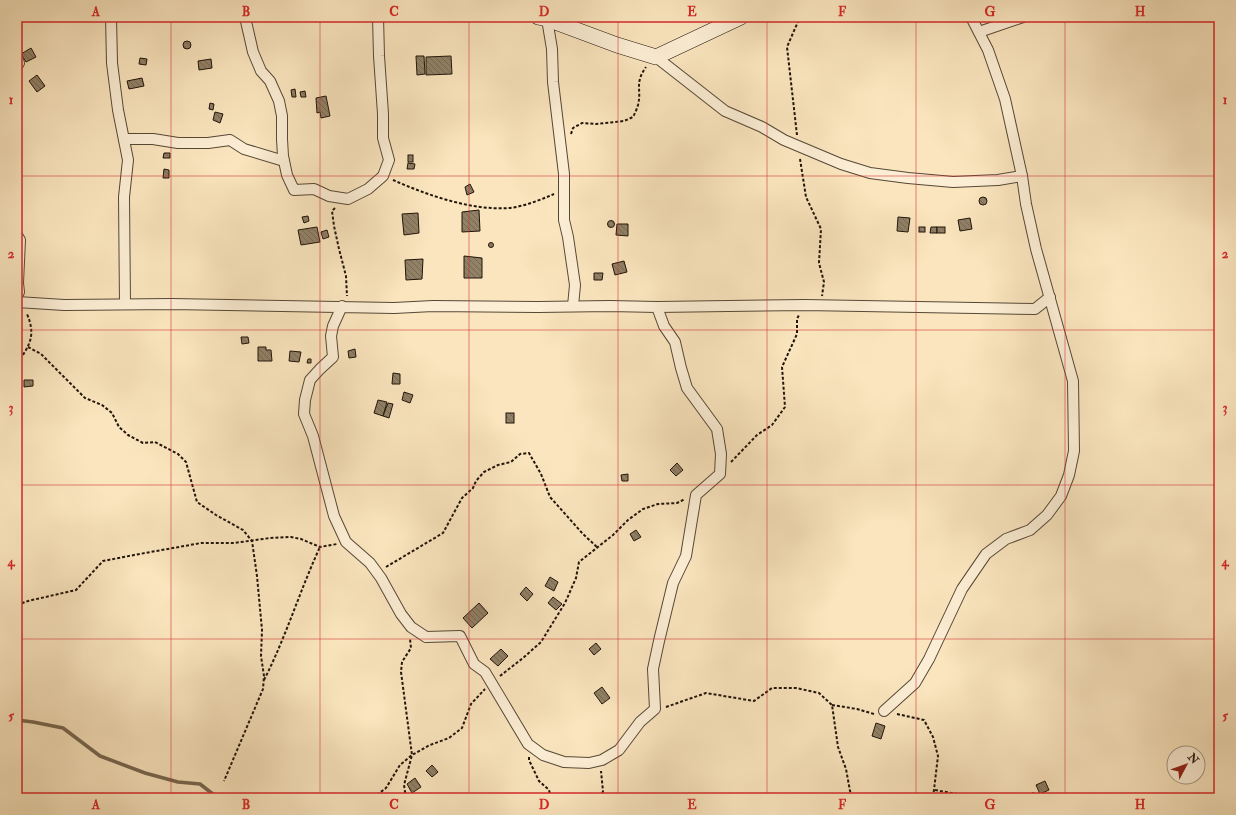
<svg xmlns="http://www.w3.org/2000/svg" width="1236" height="815" font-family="'IM FELL Double Pica',serif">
  <defs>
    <pattern id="building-back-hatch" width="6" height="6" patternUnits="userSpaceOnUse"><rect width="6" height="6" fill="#918167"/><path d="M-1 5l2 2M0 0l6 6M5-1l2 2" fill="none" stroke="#766853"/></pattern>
  </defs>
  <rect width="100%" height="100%" fill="#fae5be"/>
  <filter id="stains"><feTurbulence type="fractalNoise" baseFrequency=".005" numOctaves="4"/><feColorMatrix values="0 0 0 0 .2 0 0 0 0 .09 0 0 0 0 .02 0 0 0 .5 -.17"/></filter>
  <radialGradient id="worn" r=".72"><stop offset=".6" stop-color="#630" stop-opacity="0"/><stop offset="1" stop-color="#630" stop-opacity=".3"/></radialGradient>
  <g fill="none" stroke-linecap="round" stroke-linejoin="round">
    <path stroke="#766750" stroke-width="3.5" d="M17,720L33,722L63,728L100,756L145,773L178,782L200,784L218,798"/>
  </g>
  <g fill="url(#building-back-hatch)" stroke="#201409">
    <circle cx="187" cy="45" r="4"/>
    <path d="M31,48L36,57L26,62L21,54Z"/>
    <path d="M416,56H424L425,74L417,75Z"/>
    <path d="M451,56L452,74L426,75V57Z"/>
    <path d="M140,58L147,59L146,65L139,64Z"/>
    <path d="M211,59L212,68L199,70L198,61Z"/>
    <path d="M37,75L45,86L37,92L29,81Z"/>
    <path d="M142,78L144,86L129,89L127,81Z"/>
    <path d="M295,89L296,97H292L291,90Z"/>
    <path d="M305,91L306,97H301L300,92Z"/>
    <path d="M326,96L330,116L321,118L320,112L317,113L316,98Z"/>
    <path d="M210,103L214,104L213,110L209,109Z"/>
    <path d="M215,112L223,114L220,123L213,120Z"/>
    <path d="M164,153H170V158H163Z"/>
    <rect x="408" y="155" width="5" height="7"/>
    <path d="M408,163L415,164L414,169H407Z"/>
    <path d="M164,169L169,170V178H163Z"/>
    <path d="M470,184L474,192L467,195L465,187Z"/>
    <circle cx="983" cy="201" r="4"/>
    <path d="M479,210L480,231L462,232V212Z"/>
    <path d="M418,213L419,233L404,235L402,214Z"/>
    <path d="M308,216L309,221L304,223L302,217Z"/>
    <path d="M898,217L910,218L908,232L897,231Z"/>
    <path d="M970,218L972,229L960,231L958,220Z"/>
    <circle cx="611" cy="224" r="3.5"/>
    <path d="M617,224H628V236L616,235Z"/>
    <path d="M317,227L320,242L301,245L298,230Z"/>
    <rect x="919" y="227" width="6" height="5"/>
    <path d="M931,227H937V233H930Z"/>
    <rect x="937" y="227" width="8" height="6"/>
    <path d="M327,230L329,237L323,239L321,232Z"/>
    <circle cx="491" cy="245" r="2.5"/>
    <path d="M464,256L482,258V278H464Z"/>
    <path d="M423,259L422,279L406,280L405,260Z"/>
    <path d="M624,261L627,272L615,275L612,264Z"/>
    <path d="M594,273H603L602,280H594Z"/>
    <path d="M241,337H248L249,343L242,344Z"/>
    <path d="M258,347H266V350H271L272,361H258Z"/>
    <path d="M355,349L356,357L349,358L348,351Z"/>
    <path d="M290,351L301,352L299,362L289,361Z"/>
    <path d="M308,359H311V363H307Z"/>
    <path d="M393,373L400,374V384H392Z"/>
    <path d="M24,380H33V386L24,387Z"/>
    <path d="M404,392L413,395L410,403L402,400Z"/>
    <path d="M378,400L387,402L383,416L374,413Z"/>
    <path d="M388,403L393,404L389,418L383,416Z"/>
    <rect x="506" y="413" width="8" height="10"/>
    <path d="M677,463L683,470L676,476L670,470Z"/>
    <path d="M628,474V481H622L621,475Z"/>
    <path d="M636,530L641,537L634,541L630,534Z"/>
    <path d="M550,577L558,582L554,591L545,586Z"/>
    <path d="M526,587L533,594L527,601L520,594Z"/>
    <path d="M553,597L562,604L556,610L548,603Z"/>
    <path d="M479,603L488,613L472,628L463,618Z"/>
    <path d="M596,643L601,649L594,655L589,649Z"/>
    <path d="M501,649L508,656L498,666L490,659Z"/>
    <path d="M602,687L610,698L602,704L594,693Z"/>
    <path d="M876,723L885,726L881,739L872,736Z"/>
    <path d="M432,765L438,772L432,777L426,771Z"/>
    <path d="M415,778L421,787L412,793L407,784Z"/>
    <path d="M1045,781L1049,790L1040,794L1036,785Z"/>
  </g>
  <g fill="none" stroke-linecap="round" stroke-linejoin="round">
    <defs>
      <g id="street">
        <path d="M111,17L112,63L118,110L128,160L124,197L125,304"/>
        <path d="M245,17L253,52L261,71L270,81L279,101L282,116V139L283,156L287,175L294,190L314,189L329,196L348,199L368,189L383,176L389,160L383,138V114L379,56L378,17"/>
        <path d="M547,19L552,49L553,82L564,174V220L568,237L575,285L573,306"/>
        <path d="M979,32L1023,17"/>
        <path d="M17,57L19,63L17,66"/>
        <path d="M656,57L725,111L762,127L784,140L841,164L870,173L908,178L953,182L998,180L1022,176"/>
        <path d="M124,139H153L178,143H208L230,140L244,149L284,161"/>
        <path d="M17,235L20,240L18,283L19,292L17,296"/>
        <path d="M17,302L64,305L172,304L394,308L433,306L538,307L610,306L657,307L664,326L675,342L681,368L687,388L717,429L721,454L720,474L696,495L686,556L673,583L659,641L653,669L655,709L640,722L619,750L602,760L589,763L564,762L543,755L528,744L485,672L474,664L460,636L426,637L411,627L401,614L381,578L370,563L346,542L334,516L313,436L304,414L305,400L310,380L320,369L333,357L331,336L333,326L342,306"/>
        <path d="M657,307L805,305L1035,309L1050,297"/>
        <path d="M884,711L915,683L929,659L962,589L986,554L1006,539L1030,530L1047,515L1061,496L1069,475L1074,451L1073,381L1036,249L1026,204L1022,176L1005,99L988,50L971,17"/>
      </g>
      <path id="secondary" d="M538,17L547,19L617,45L656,57L741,17"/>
    </defs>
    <use href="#street" stroke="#564836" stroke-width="12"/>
    <use href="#secondary" stroke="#201409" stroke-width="16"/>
    <g stroke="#201409" stroke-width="2" stroke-dasharray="3 2" stroke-linecap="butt">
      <path d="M571,134L573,128L582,123L596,124L624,121L633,117C635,113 637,109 638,105C642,89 634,84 646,67"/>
      <path d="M797,135L787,47L800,17"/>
      <path d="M800,159L806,197L821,229L819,263L824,282L822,296"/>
      <path d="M393,180C427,195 472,211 510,208C525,206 540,200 554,194"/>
      <path d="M335,208L332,211L334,226L339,249L346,276L347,296"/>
      <path d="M28,347L41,354L85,398L102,405L112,413L119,427L128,435L143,443L155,442L178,454L186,462L197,502L216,515L243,530L252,541L257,576L262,630L261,656L264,676L263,689L224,781"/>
      <path d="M17,363C30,346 36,335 27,314"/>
      <path d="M731,462L757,435L772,425L785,407L782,367L797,334V319L799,315"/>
      <path d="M386,567L443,533L462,498L473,488L476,481L484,472L498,465L511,462L520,454L529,453L541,474L550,497L583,534L598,548"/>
      <path d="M17,605L28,601L76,590L103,561L134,555L201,543H234L270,538L291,537L301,539L320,547L337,544"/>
      <path d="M500,676L523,658L541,642L565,603L576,578L579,562L613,535L628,520L643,509L658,504L677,503L685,499"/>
      <path d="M264,680C286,637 300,590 320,547"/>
      <path d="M832,705L857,709L874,714"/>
      <path d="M666,707L706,693L754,701L772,688H796L819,693L832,705L838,747L846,769L850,791L853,798"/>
      <path d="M897,714L924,720L933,737L938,756L933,798"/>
      <path d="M529,757V760L539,781L549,790L551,798"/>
      <path d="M935,790L957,794L992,798"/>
      <path d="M17,798H20"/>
      <path d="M373,798L386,788L400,765L412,755L430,745L449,738L462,728L471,704L485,689"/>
      <path d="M406,798L404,785L412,755L401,672L402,662L411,648L410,639"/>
      <path d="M601,798L603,791L601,771"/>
      <path d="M1012,798L1028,796L1034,793"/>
    </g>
    <use href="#street" stroke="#fceed5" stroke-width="10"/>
    <use href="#secondary" stroke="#fceed5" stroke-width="15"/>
  </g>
  <path fill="none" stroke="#d62828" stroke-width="1" stroke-opacity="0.55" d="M171,17V798M320,17V798M469,17V798M618,17V798M767,17V798M916,17V798M1065,17V798M17,176H1219M17,330H1219M17,485H1219M17,639H1219"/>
  <rect width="1236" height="815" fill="none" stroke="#fae5be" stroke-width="44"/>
  <g transform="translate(1186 765) rotate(49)"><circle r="19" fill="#fceed5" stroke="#a49783"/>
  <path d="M0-3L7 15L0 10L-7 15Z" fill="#8f2418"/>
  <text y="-6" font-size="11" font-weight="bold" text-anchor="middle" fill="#201409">N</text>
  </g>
  <rect x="22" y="22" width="1192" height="771" fill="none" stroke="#d62828" stroke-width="1.5"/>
  <g font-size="13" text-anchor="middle" font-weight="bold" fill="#d62828">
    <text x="96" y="16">A</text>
    <text x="246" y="16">B</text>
    <text x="394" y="16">C</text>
    <text x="544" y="16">D</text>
    <text x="692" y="16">E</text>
    <text x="842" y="16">F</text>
    <text x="990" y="16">G</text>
    <text x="1140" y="16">H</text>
    <text x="11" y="104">1</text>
    <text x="1225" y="104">1</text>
    <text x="11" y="258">2</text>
    <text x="1225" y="258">2</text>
    <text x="11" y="412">3</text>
    <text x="1225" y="412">3</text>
    <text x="11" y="566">4</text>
    <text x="1225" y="566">4</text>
    <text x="11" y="720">5</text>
    <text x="1225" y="720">5</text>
    <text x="96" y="809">A</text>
    <text x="246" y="809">B</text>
    <text x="394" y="809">C</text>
    <text x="544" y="809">D</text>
    <text x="692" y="809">E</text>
    <text x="842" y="809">F</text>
    <text x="990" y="809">G</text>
    <text x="1140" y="809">H</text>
  </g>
  <rect width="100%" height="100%" filter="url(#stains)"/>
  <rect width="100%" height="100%" fill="url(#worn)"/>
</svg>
